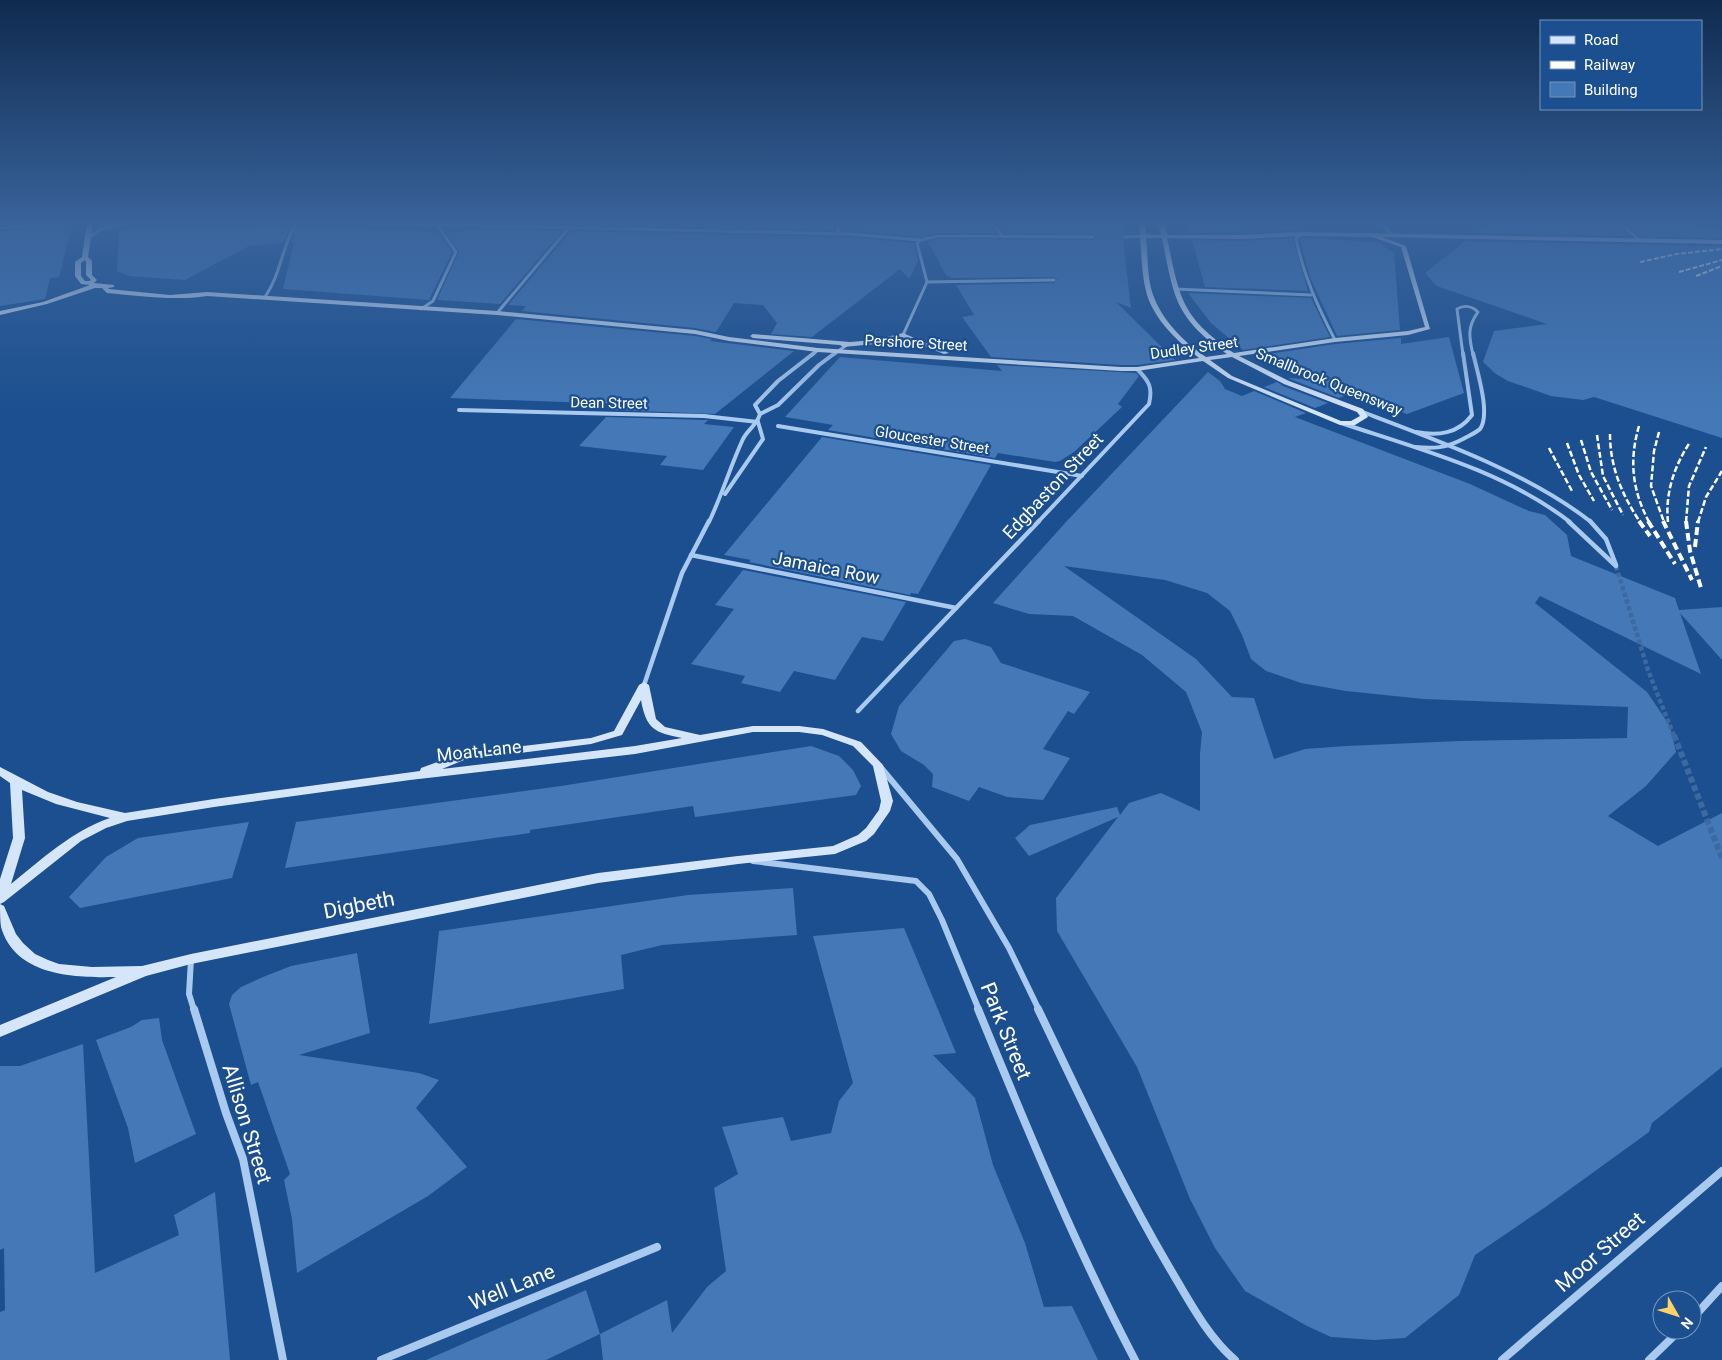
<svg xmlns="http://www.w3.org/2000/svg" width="1722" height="1360" font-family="Roboto,sans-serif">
  <rect width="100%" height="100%" fill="#1b4f8f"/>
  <g fill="#4478b7" fill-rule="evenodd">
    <path d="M54,223H72L59,277L50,278L45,299L0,306V231L51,226Z"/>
    <path d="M576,223H834L835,230L576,224Z"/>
    <path d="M840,223H989L996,233H938L921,237L842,230Z"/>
    <path d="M997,223H1122L1123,234L1121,238L1123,240L1131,308L1116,302L1175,360L1137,365H1121L991,357L962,317L974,315L956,285L1054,283L1057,279L1054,277L952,278L946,275L928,242L938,239L1093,240L1096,238L1093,234L1005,233Z"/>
    <path d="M1187,223H1297L1302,230L1190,233Z"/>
    <path d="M1487,223H1617L1630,236L1474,233Z"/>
    <path d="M1625,223H1676L1722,229V238L1640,237Z"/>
    <path d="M253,225L290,226L283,243L249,246L185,280L129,276L117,271L119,231L135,227L248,228Z"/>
    <path d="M298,226L437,232L452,252L429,300L283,289L294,242H291Z"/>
    <path d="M464,229L562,231L500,304L437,300L459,252L446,232H464Z"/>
    <path d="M571,231L848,237L914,243L918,261L909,279L900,269L812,337L771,334L777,323L763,305L734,303L716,332L695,328L522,311L526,306L508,305Z"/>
    <path d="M1293,238L1308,291L1205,287L1192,240L1242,241Z"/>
    <path d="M1302,238L1378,242L1394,253L1400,330L1337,336L1310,277L1300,240Z"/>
    <path d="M1465,241L1722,246V438L1594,397L1583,400L1551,396L1508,381L1496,374L1483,362L1494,331L1547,324L1437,286L1425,273Z"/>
    <path d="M1188,293L1311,298L1330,337L1243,350L1211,323Z"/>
    <path d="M516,319L695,336L712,339L710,341L794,351L715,414L613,410L619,404L450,398Z"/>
    <path d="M1449,337L1464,393L1407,414L1352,393L1339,398L1290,379L1288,378L1318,380L1255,356L1335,344L1401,338V344Z"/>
    <path d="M840,357L1002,371L997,365L1136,373L1139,376L1118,404L1122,407L1074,452L1060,461L1055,462L998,453L995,458L828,430L833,425L785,417Z"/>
    <path d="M1208,372L1220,381L1225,389L1242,396L1254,391L1306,413L1295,417L1470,484L1529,511L1545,515L1567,535L1571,556L1675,598L1679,610L1722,607V660L1680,613L1701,674L1540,596L1535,603L1647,692L1670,726L1676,752L1646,786L1608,816L1658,846L1722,813V1067L1652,1123L1649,1132L1544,1208L1475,1255L1459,1295L1405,1338L1374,1340L1331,1337L1307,1326L1245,1291L1215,1248L1190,1199L1137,1067L1057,931L1056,898L1118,817L1029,856L1015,838L1030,825L1117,807L1120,815L1129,803L1161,793L1200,811V754L1202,732L1186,692L1142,655L1073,616L1029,614L993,603L1066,522ZM1064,566L1165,580L1207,593L1230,611L1242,635L1251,659L1266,671L1301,683L1346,691L1423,699L1628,707L1627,738L1459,741L1346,746L1305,749L1274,759L1254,698L1232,697L1196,659Z"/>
    <path d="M1277,382L1283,386L1328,403L1315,408L1264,387Z"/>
    <path d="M606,417L704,420H708L704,424L734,427L703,470L660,465L667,456L579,446Z"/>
    <path d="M822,437L991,465L918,594L911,593L910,595L749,562L751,560L724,555Z"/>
    <path d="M743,570L906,602L883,641L862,637L835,680L794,671L780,692L741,683L745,676L691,664L734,609L715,605Z"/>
    <path d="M965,639L991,647L1001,663L1090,692L1074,714L1068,711L1043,749L1070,758L1043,800L1007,797L979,787L969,801L932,787L933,774L924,765L901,751L891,734L899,706L954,641Z"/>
    <path d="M811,746L839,756L853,770L861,786L856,795L695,817L693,806L530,830V833L285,868L296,822L561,786Z"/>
    <path d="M249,822L232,878L80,908L69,897L106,857L138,838Z"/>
    <path d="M793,888L797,935L662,945L621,955L624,989L429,1024L439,931L688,895Z"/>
    <path d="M904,928L956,1053L933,1055L975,1098L993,1165L1025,1243L1044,1307L1072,1306L1098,1360H603L600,1334L667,1300L672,1333L707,1287L726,1271L714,1188L738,1174L722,1127L783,1117L791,1141L831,1133L839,1101L853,1083L813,936Z"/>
    <path d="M357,953L370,1033L299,1055L419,1073L439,1080L416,1108L467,1167L428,1196L297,1273L292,1219L284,1180L290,1174L258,1082L251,1085L229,1004L232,995L241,987L263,977L291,966Z"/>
    <path d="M159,1018L162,1040L196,1134L135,1163L128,1128L96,1040L131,1027L142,1020Z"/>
    <path d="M83,1044L95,1273L179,1235L174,1215L215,1192L230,1360H0V1312L5,1310L4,1248L0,1250V1066H20Z"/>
    <path d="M586,1290L600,1334L546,1360H426Z"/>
  </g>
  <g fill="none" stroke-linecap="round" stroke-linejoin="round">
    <path stroke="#3d69a0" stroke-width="3" stroke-dasharray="3 1" stroke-linecap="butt" d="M1093,237H1124"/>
    <path stroke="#3d69a0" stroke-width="4.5" stroke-dasharray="4.5 2.5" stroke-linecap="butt" d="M1616,566L1648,670L1674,736"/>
    <path stroke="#3d69a0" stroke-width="6" stroke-dasharray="6 3" stroke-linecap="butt" d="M1674,735L1722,858"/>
    <g stroke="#a9c9ee" stroke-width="3">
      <path d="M368,223L848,234L921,240L938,236L1093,237"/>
      <path d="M837,223L839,234"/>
      <path d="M992,223L1003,236"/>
      <path d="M1380,223L1394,236"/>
      <path d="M1620,223L1639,240"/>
      <path d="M1710,223L1722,224"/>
      <path d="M0,228L51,223"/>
      <path d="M1302,234L1296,238C1303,275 1318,307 1335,340"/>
      <path d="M1124,237L1143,236"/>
      <path d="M87,239L101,229L127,223"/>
      <path d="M927,282L1054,280"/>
      <path d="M1175,289L1311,295"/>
      <path d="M265,297C281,274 282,246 296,223"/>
      <path d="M421,309L433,301L456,252L437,225"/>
      <path d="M497,313L573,223"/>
      <path d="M903,335L927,282L917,243L921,240"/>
      <path d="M812,355L818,350"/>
      <path d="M833,355L848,344"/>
      <path d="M1463,355L1457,309C1464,305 1472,306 1478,312C1467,327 1469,337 1473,355"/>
    </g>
    <g stroke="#a9c9ee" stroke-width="4">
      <path d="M459,410L704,416L758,422"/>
      <path d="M1360,411C1434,439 1529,473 1591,522"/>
      <path d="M760,414L755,405L778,381L814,353"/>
      <path d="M1341,423C1419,449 1504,471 1570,522"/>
      <path d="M778,426L1082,476"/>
      <path d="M1416,432C1438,436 1458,434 1472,415L1463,353"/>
      <path d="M1415,447C1434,449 1446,448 1463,439C1468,436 1476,433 1480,429C1491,414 1477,371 1473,353"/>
      <path d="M725,494L763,439L758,422"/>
      <path d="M709,522C722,495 730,467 743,439C748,429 757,425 760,414L778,405L819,365L835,353"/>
      <path d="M1038,522L1149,404C1153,387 1149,381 1137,369"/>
    </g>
    <g stroke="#a9c9ee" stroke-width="4.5">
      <path d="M1568,521L1616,566"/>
      <path d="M1590,521L1606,539L1616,565"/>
      <path d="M691,555L956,608"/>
      <path d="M644,685L682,573L709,521"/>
      <path d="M858,711L1039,521"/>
    </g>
    <g stroke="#a9c9ee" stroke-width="6">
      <path d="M882,769L957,859L1009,948L1039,1010"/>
      <path d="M753,861L916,881L929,894L942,920L979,1010"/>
      <path d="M191,959L189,994L194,1010"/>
    </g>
    <g stroke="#a9c9ee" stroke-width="8">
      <path d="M194,1009L226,1113L243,1159L283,1360"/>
      <path d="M978,1009C1027,1128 1075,1246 1135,1360"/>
      <path d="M1038,1009C1080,1096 1120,1184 1169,1267C1188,1299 1207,1336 1235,1360"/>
      <path d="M1692,1319L1722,1286"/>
      <path d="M381,1360L657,1247"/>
      <path d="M1502,1360L1722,1171"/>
      <path d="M1649,1360L1680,1330"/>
    </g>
    <g fill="#d6e6fa" fill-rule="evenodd">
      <path d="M87,223H93L88,257L92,261V275L97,280L94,283L114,285V287L108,288L109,289L170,295L207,292L497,311L695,330L729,337L818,348L1121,367H1137L1199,358C1181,344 1162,327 1152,307C1140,285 1142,248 1139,223H1145L1146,234L1161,235L1158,223H1164L1167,235H1242L1302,232L1722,240V244L1382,237L1406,246L1430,329L1408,335L1335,342L1239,356L1289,381L1363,409L1368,417L1355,425H1340L1228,378L1203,361L1137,371H1121L818,352L729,341L695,334L497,315L207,296C173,301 141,296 107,293L102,288H95L47,304L0,315V311L43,302L90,285L81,284L75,276V262L82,257ZM1302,236L1372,237L1401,247L1425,327L1408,331L1335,338L1234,353C1180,316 1180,298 1167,238L1242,239ZM1146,238H1162C1174,297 1174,317 1227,354L1206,357C1182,341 1158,316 1151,288C1147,272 1148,254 1146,238ZM85,260L86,262V275L91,280L89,281H85L81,276V263ZM1232,357L1284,384L1357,412L1360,416L1351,421H1341L1232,376L1210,360Z"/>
      <path d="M903,333L949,353L944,354L902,337L875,344L843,347L840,345L753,338L750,336L753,334L850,342L875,340Z"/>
      <path d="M644,682L649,685L656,719L665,727L700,735L753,726H799L823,729L861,742L883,765L893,801L890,811L874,834L866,841L835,854L738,864L598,883L191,964L146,976L0,1037V1025L116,977C74,978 15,976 1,927C0,920 0,911 0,904L4,906L16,934L23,943L35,954L48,960L59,964L92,967L142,966L191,954L598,873L738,856L833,846L858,835L866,828L879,810L881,801L873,766L853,746L822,735L799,732H753L635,754L410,780L214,807L127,821L106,828L81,841L4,902L0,904V879L13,838L10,783L0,776V767L48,792L77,802L125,813L214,799L420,771L421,768L462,753L591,738L614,731L639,685ZM641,700C646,729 655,733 682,738L635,746L442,769L464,760L591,744L622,735ZM22,790L56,804L110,818C72,831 42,859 11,884L25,838Z"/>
    </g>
    <g stroke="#fff" stroke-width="2" stroke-dasharray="5 2" stroke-linecap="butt">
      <path d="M1640,262L1677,254L1722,249"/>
      <path d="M1679,272L1722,260"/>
      <path d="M1696,276L1722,266"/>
    </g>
    <g stroke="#fff" stroke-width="2.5" stroke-dasharray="6 2.5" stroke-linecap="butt">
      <path d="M1639,426C1629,460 1632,490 1649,522"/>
      <path d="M1659,432L1654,451L1651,486L1664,522"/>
      <path d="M1610,434C1610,467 1622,495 1640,522"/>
      <path d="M1597,435L1603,476L1623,515"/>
      <path d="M1581,440L1591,472L1612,510"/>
      <path d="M1567,443L1579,475L1594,501"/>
      <path d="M1549,448L1572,491"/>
      <path d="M1668,522C1665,493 1674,467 1690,442"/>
      <path d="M1686,522L1689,486L1706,447"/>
      <path d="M1698,522L1706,497L1722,471"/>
    </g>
    <g stroke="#fff" stroke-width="4" stroke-dasharray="8 4" stroke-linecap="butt">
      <path d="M1639,521L1650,536"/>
      <path d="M1648,521L1675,564"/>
      <path d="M1663,521L1692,580"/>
      <path d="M1686,521L1690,551L1701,588"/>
      <path d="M1695,547L1698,521"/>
    </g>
  </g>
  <linearGradient id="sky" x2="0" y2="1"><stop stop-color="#0f2b4f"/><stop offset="0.54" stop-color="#39639b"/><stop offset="1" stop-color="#39639b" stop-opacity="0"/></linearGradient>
  <rect width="1722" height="413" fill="url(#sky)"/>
  <g text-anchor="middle" stroke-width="4.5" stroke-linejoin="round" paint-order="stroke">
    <g font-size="15" fill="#fff" stroke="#1b4f8f">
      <text transform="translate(916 343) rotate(3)" y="5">Pershore Street</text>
      <text transform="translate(1194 348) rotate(-8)" y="5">Dudley Street</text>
      <text transform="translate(1329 382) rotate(22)" y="5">Smallbrook Queensway</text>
      <text transform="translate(609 403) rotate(1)" y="5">Dean Street</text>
      <text transform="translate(932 440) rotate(9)" y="5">Gloucester Street</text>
    </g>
    <g font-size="18" fill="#fff" stroke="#1b4f8f">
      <text transform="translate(1053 486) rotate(-47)" y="6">Edgbaston Street</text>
      <text transform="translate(826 568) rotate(11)" y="6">Jamaica Row</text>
      <text transform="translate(479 751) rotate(-6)" y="6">Moat Lane</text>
    </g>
    <g font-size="21" fill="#fff" stroke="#1b4f8f">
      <text transform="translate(359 905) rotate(-11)" y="7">Digbeth</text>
      <text transform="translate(1006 1031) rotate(68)" y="7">Park Street</text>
      <text transform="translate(247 1124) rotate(73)" y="7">Allison Street</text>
      <text transform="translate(1600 1252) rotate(-41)" y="7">Moor Street</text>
      <text transform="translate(512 1287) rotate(-22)" y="7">Well Lane</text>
    </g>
  </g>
  <rect x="1540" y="20" width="162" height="90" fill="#1b4f8f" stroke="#7695bc"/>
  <rect x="1550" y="36" width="25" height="8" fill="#d6e6fa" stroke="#7695bc"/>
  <text x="1584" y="45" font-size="15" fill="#ffffff">Road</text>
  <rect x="1550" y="61" width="25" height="8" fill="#ffffff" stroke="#7695bc"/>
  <text x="1584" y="70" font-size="15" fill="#ffffff">Railway</text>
  <rect x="1550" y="82" width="25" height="15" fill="#4478b7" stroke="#7695bc"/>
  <text x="1584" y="95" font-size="15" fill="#ffffff">Building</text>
  <g transform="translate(1677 1315) rotate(129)"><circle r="24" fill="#1b4f8f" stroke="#7695bc"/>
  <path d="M0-4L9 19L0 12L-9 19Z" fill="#ffd166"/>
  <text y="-8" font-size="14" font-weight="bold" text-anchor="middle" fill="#ffffff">N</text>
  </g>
</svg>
